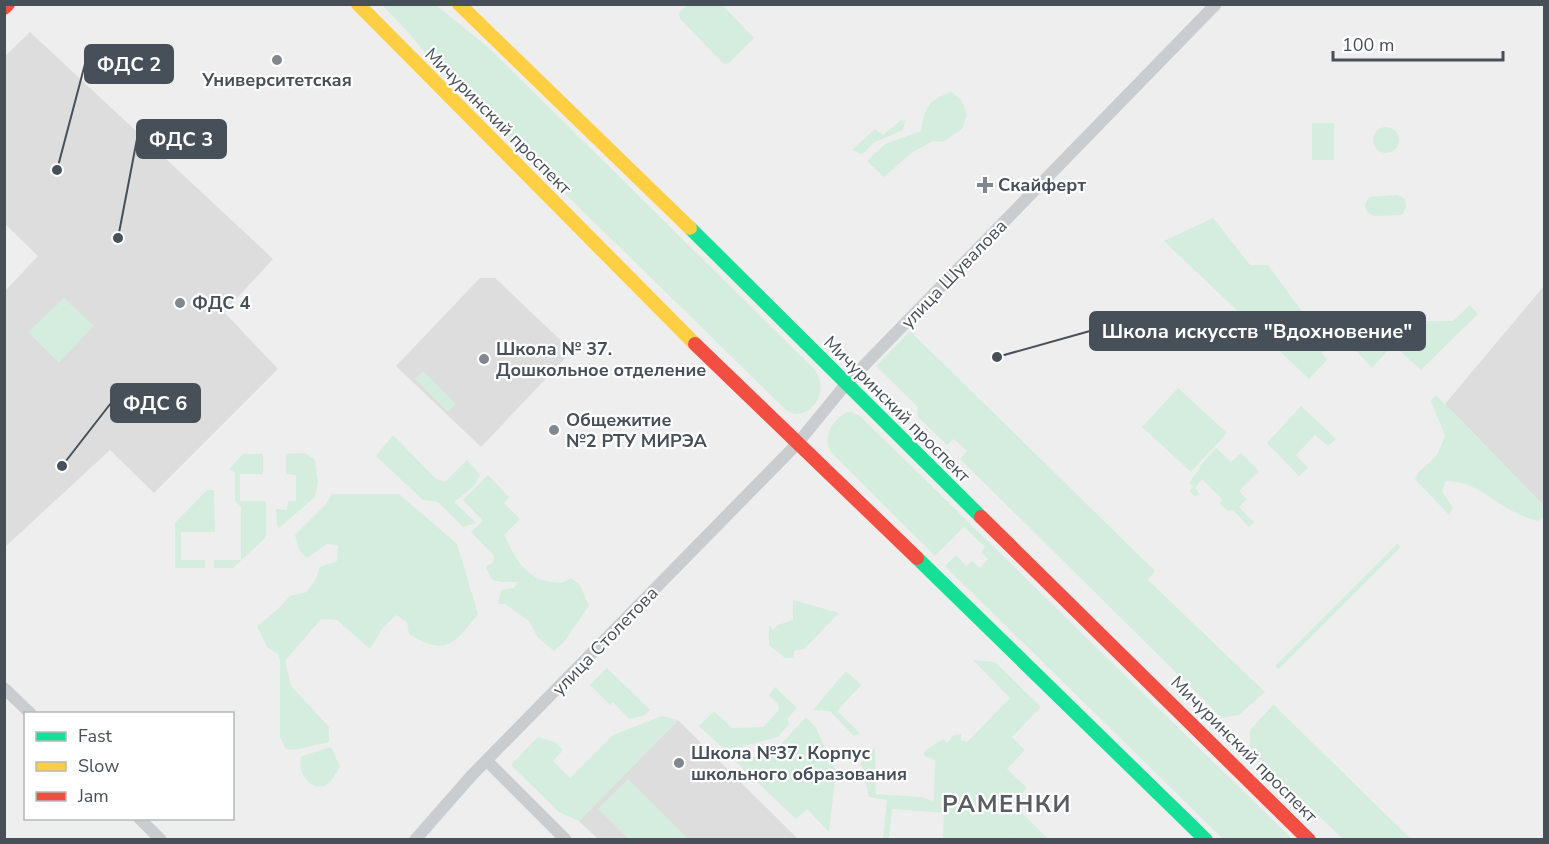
<svg xmlns="http://www.w3.org/2000/svg" width="1549" height="844" font-family="'Nunito Sans',sans-serif">
  <rect width="100%" height="100%" fill="#efeeee"/>
  <g fill="#ddd">
    <path d="M30,32L273,259L224,312L278,369L154,493L110,450L5,547V291L38,256L5,224L4,57Z"/>
    <path d="M480,278H495L572,351L481,447L396,366Z"/>
    <path d="M1544,286V506L1445,404Z"/>
    <path d="M678,720L798,839H598L579,821Z"/>
  </g>
  <g fill="#d4eddf">
    <path d="M382,5H436L489,48L815,370C832,394 806,425 786,410L445,76L407,31Z"/>
    <path d="M687,5H722L754,38L729,63L724,64L680,19L679,13Z"/>
    <path d="M952,92L962,101L967,115L962,129L943,142L933,141L911,153L884,177L867,161L885,144L921,131C924,108 929,99 952,92Z"/>
    <path d="M901,120L905,121L903,130L873,143L865,152L861,154L852,150L875,129L883,135Z"/>
    <rect x="1312" y="123" width="22" height="37"/>
    <circle cx="1386" cy="140" r="13"/>
    <path d="M1397,195C1407,197 1409,208 1401,215L1375,216C1364,214 1362,203 1370,197Z"/>
    <path d="M1213,218L1250,265H1268L1310,322L1453,321L1470,305L1478,314L1421,370L1393,345L1372,368L1345,339L1341,345L1337,339L1322,353L1327,360L1309,379L1164,241Z"/>
    <path d="M64,298L94,326L59,363L28,332Z"/>
    <path d="M910,331L1155,571L1148,580L1265,692L1239,715L1222,718L960,459L967,451L954,439L947,445L917,416L918,407L876,366Z"/>
    <path d="M423,371L456,404L448,412L415,379Z"/>
    <path d="M1178,388L1227,433L1191,472L1142,427Z"/>
    <path d="M1436,395L1544,506V517L1538,521C1527,518 1517,514 1507,508C1487,496 1471,481 1446,481L1442,491L1453,508L1449,515L1415,479L1419,472L1437,455L1445,436L1431,401Z"/>
    <path d="M1301,406L1336,439L1328,446L1315,435L1296,455L1308,468L1299,476L1267,443Z"/>
    <path d="M847,412H852L861,417L1292,839H1223L945,566L956,555L966,566L972,561L980,568L988,559L981,552L985,547L964,527L935,556L830,451C823,436 832,420 847,412Z"/>
    <path d="M393,435L436,479L445,482L467,460L480,475L473,487L454,502L476,523L463,527L438,502L423,500L376,456Z"/>
    <path d="M1216,448L1231,462L1241,453L1259,471L1239,491L1247,499L1239,507L1254,522L1249,527L1233,510L1228,511L1220,504L1222,499L1202,479L1195,488L1200,495L1194,496L1190,491L1193,486L1189,483L1200,468L1199,467Z"/>
    <path d="M305,453L315,460L318,483L315,497L279,528L277,524L276,509L287,510L288,501H296V475L286,474V454Z"/>
    <path d="M243,454H263V474H240V501H266V534L264,539L233,568H214V560H241V507L235,500V473L229,469Z"/>
    <path d="M488,475L509,497L504,503L520,519L504,535C515,557 525,580 553,582C562,583 564,583 571,578L580,585L589,606L564,642L554,651L538,638L529,621L505,604H498L501,590L514,588L517,582H502L492,580L486,567L493,562L494,556L471,532L483,521L463,500Z"/>
    <path d="M207,490H214L215,532H181V560H205V568H175V523Z"/>
    <path d="M332,494H399L457,544L478,614C454,644 446,657 409,634L407,622L396,615L382,629L370,649L337,620L321,619L285,661L291,686L329,727V742L294,750L286,749L280,737V660L278,654L267,647L257,626L277,610L290,596L307,592L316,579L320,567L337,561L338,545L327,544L307,558L299,550L295,535L327,503Z"/>
    <path d="M1397,544L1401,547L1279,669L1275,666Z"/>
    <path d="M793,600L839,613L804,649L794,651V658H785L769,645V625L773,630L778,625L793,620Z"/>
    <path d="M973,660L995,662L1041,707L1012,737L1025,750L1007,769L1027,788L1013,804L1048,839H1016L1013,837L1011,840L943,839L944,813L892,809L889,839H883L887,800L869,797L861,763L875,747L876,794L920,797L934,801L935,760L924,756V751L943,739L947,743L954,735L961,734V740L967,742L1010,698Z"/>
    <path d="M607,668L650,710L643,716L629,719L613,702L610,705L590,685Z"/>
    <path d="M846,671L861,685L837,711L860,733L854,736L830,711L813,710Z"/>
    <path d="M775,687L797,708L788,718L789,724L778,737L726,751L699,726L714,711L732,728L763,727L779,710L778,704L769,695Z"/>
    <path d="M1274,704L1279,710L1411,839H1343L1250,750V730Z"/>
    <path d="M662,716L678,720L579,821L559,812L511,765L538,737L555,742L563,750L553,761L570,778L613,735Z"/>
    <path d="M806,717L816,728L836,771L829,832L807,809L796,819L736,762L782,749V743Z"/>
    <path d="M331,747L340,767C336,773 331,784 323,786C309,790 295,769 302,756Z"/>
    <path d="M628,779L688,839H629L598,809Z"/>
  </g>
  <g fill="none" stroke-linecap="round" stroke-linejoin="round">
    <g stroke="#cacdcf" stroke-width="12">
      <path d="M4,688L31,714"/>
      <path d="M487,761L566,840"/>
      <path d="M139,818L161,840"/>
      <path d="M415,840L472,775L797,444L846,384L1216,4"/>
    </g>
    <g stroke="#16e098" stroke-width="14">
      <path d="M690,228L981,517"/>
      <path d="M917,558L1206,840"/>
    </g>
    <g stroke="#ffcf43" stroke-width="14">
      <path d="M358,4L695,344"/>
      <path d="M459,4L690,228"/>
    </g>
    <g stroke="#f24e42" stroke-width="14">
      <path d="M4,8L8,4"/>
      <path d="M695,344L917,558"/>
      <path d="M981,517L1309,840"/>
    </g>
  </g>
  <g fill="#82878d" stroke="#fff" stroke-width="2">
    <circle cx="277" cy="60" r="6"/>
    <path d="M982 176h6v6h6v6h-6v6h-6v-6h-6v-6h6z"/>
    <circle cx="180" cy="303" r="6"/>
    <circle cx="484" cy="359" r="6"/>
    <circle cx="554" cy="430" r="6"/>
    <circle cx="679" cy="763" r="6"/>
  </g>
  <g text-anchor="middle" stroke-width="4.5" stroke-linejoin="round" paint-order="stroke">
    <g font-size="18" font-weight="bold" fill="#474f59" stroke="#fff" text-anchor="start">
      <text x="277" y="86" text-anchor="middle">Университетская</text>
      <text x="998" y="191">Скайферт</text>
      <text x="192" y="309">ФДС 4</text>
      <text x="496" y="355">Школа № 37.<tspan x="496" dy="21">Дошкольное отделение</tspan></text>
      <text x="566" y="426">Общежитие<tspan x="566" dy="21">№2 РТУ МИРЭА</tspan></text>
      <text x="691" y="759">Школа №37. Корпус<tspan x="691" dy="21">школьного образования</tspan></text>
    </g>
    <g font-size="18" fill="#474f59" stroke="#fff">
      <text transform="translate(498 121) rotate(45)" y="6">Мичуринский проспект</text>
      <text transform="translate(954 274) rotate(-46)" y="6">улица Шувалова</text>
      <text transform="translate(897 409) rotate(45)" y="6">Мичуринский проспект</text>
      <text transform="translate(605 641) rotate(-46)" y="6">улица Столетова</text>
      <text transform="translate(1244 749) rotate(45)" y="6">Мичуринский проспект</text>
    </g>
    <g font-size="24" font-weight="bold" letter-spacing="1.5" fill="#5a5d62" stroke="#fff">
      <text x="1007" y="812">РАМЕНКИ</text>
    </g>
  </g>
  <path fill="none" stroke="#474f59" stroke-width="2" d="M57 170L85 64M118 238L137 139M997 357L1090 331M62 466L111 403"/>
  <g fill="#474f59" stroke="#fff" stroke-width="2">
    <circle cx="57" cy="170" r="6"/>
    <circle cx="118" cy="238" r="6"/>
    <circle cx="997" cy="357" r="6"/>
    <circle cx="62" cy="466" r="6"/>
  </g>
  <g fill="#474f59" stroke="#474f59" stroke-width="2">
    <rect x="85" y="45" width="88" height="38" rx="6"/>
    <rect x="137" y="120" width="89" height="38" rx="6"/>
    <rect x="1090" y="312" width="335" height="38" rx="6"/>
    <rect x="111" y="384" width="89" height="38" rx="6"/>
  </g>
  <g font-size="20" text-anchor="middle" font-weight="bold" fill="#fff">
    <text x="129" y="71">ФДС 2</text>
    <text x="181" y="146">ФДС 3</text>
    <text x="1257" y="338">Школа искусств "Вдохновение"</text>
    <text x="155" y="410">ФДС 6</text>
  </g>
  <rect width="1549" height="844" fill="none" stroke="#474f59" stroke-width="12"/>
  <rect x="24" y="712" width="210" height="108" fill="#ffffff" stroke="#b5b9bd" stroke-width="1.5"/>
  <rect x="36" y="732" width="30" height="9" fill="#16e098" stroke="#b5b9bd" stroke-width="1.5"/>
  <text x="78" y="742" font-size="18" fill="#474f59">Fast</text>
  <rect x="36" y="762" width="30" height="9" fill="#ffcf43" stroke="#b5b9bd" stroke-width="1.5"/>
  <text x="78" y="772" font-size="18" fill="#474f59">Slow</text>
  <rect x="36" y="792" width="30" height="9" fill="#f24e42" stroke="#b5b9bd" stroke-width="1.5"/>
  <text x="78" y="802" font-size="18" fill="#474f59">Jam</text>
  <path d="M1333 51v9h170v-9" fill="none" stroke="#474f59" stroke-width="3"/>
  <text x="1342" y="51" font-size="18" fill="#474f59" stroke="#ffffff" stroke-width="4.5" paint-order="stroke">100 m</text>
</svg>
